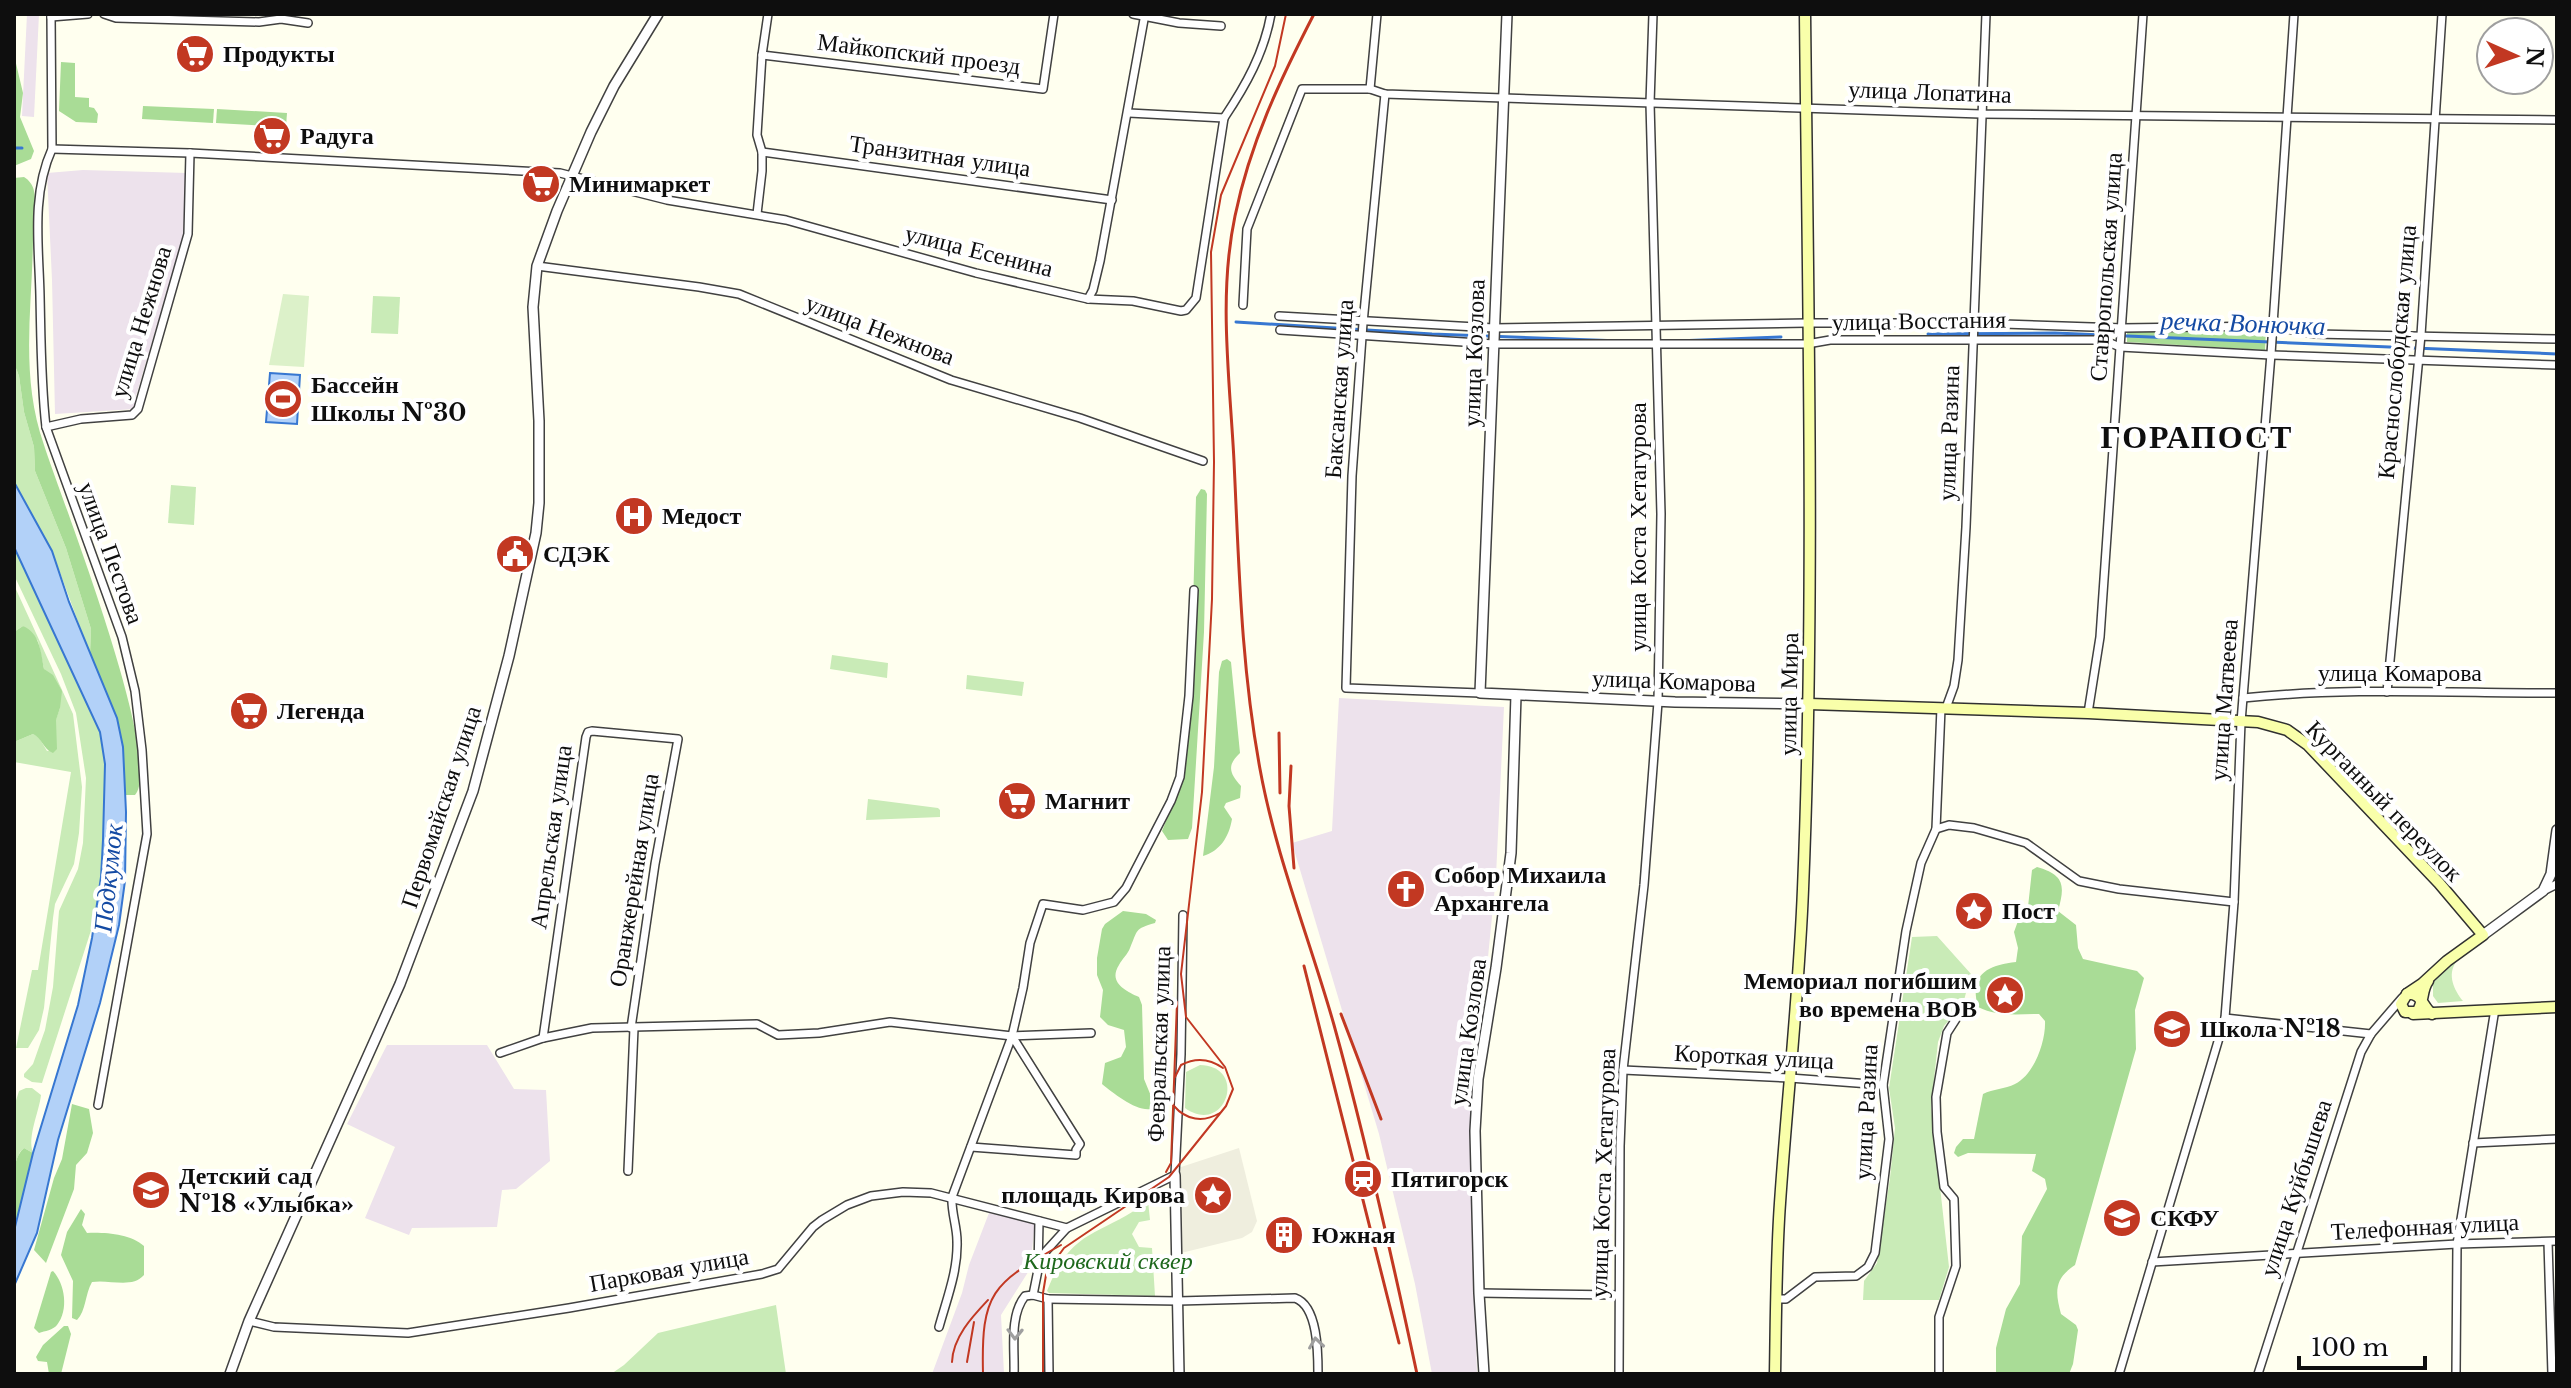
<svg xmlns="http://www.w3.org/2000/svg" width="2571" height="1388" font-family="'Libre Baskerville',serif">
  <rect width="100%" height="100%" fill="#ffffef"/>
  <g fill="#ede2ec">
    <path d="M27,14H39L34,117L22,116Z"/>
    <path d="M83,170L187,173L184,235L136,396L135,409L55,414L52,280L47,173Z"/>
    <path d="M1339,698L1504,707L1496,876L1471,1130L1477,1374H1432L1415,1284L1379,1134L1292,843L1332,831Z"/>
    <path d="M387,1045H487L514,1089L546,1090L550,1161L516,1189L502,1190L497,1227L412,1228L409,1235L365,1218L395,1147L347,1124Z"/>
    <path d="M989,1213L1035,1222L1030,1269L1001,1315L1004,1374H932L962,1293L969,1265Z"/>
  </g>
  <g fill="#c9ebb7">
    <path d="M373,296L400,297L398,334L371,333Z"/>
    <path d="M14,363L19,376L24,412L34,447L35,471L66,548L91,629L90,654L52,551L14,482Z"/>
    <path d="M171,485L196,487L194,525L168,523Z"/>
    <path d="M14,547L100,732L104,749L105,782L101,877L94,921L42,1083L32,1082L24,1077V1074L33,1064L45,1030L53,987L59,911L78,869L83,843L86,778L76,713L61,674L14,575Z"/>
    <path d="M14,585L73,714L82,787L79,833L74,864L55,904L53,918L44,1008L39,1030L28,1048H16L32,970H38L71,772L14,762V742L33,734L38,736L47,751L56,749V719L60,708L44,669L38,641L23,626L14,632Z"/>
    <path d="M832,655L888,663L887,678L830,669Z"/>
    <path d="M967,675L1024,682L1022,696L966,689Z"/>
    <path d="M868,799L938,808L940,810V817L866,820Z"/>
    <path d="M1937,936L1971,974L1963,1004L1944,1026L1938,1042L1931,1107L1949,1267L1939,1300H1863L1864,1281L1877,1263L1890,1178L1895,1128L1889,1088L1912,937Z"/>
    <path d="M2454,959L2456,962C2447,975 2454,990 2463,1001L2438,1003L2433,996V983Z"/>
    <path d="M1200,1065C1249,1066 1225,1137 1185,1108L1186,1072Z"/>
    <path d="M26,1088H32L41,1095C39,1113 27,1136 33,1153L24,1148L20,1152L14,1165V1107L19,1091Z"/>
    <path d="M1148,1201L1150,1220L1139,1222L1132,1234L1139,1247L1152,1248L1155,1296L1049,1293L1047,1291C1072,1226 1101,1237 1148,1201Z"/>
    <path d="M776,1305L786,1374H611L624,1365L658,1333Z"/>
  </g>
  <g fill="#a9dc96">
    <path d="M14,55L23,93L20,117L34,151L31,159L14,166Z"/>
    <path d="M61,62L75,63V97L89,98V107L94,108L98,114L97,123L76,122L59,111Z"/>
    <path d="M143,106L214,109L213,123L142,119Z"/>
    <path d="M217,109L287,113L286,127L216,123Z"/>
    <path d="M24,177C29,180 33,185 34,191C37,206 33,225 33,240C32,311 20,376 44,445C60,495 165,761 135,795H125L123,747L117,718L90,654L91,629L66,548L35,471L34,447L24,412L19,376L14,363V178Z"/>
    <path d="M2266,330L2265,350L2127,342V332Z"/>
    <path d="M1201,489L1205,490L1207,494L1204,632L1192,828L1188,839L1168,840L1162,831L1182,782L1190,716L1196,497Z"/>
    <path d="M23,626C40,633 41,653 44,669L53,675L62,691L60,708L56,720L57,749L53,753C43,749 42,738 33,734L14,742V632Z"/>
    <path d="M1227,659L1231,662L1240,753C1227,765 1229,773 1241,786L1240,798L1226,803L1224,807L1232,819C1229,837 1220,851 1203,856L1214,767L1219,672L1222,661Z"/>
    <path d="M2037,867C2065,875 2065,886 2058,911L2076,925L2078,948L2083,959L2137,971L2144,978L2135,1010L2136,1049L2075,1265C2054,1279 2055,1292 2061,1314L2076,1325L2078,1330L2073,1364L2069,1374H1996V1348L2006,1309L2020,1284L2022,1236L2047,1189L2045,1179L2032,1171L2036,1154L1968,1153L1958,1157L1954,1153L1956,1147L1963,1139H1974L1983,1094C1993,1089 2005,1089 2015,1084C2034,1075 2046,1041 2045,1021L2039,1014C2018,1014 1997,1017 1978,1007C1969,975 1987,965 2016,962L2018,948L2014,932L2018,921L2028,907L2032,870Z"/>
    <path d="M1123,911L1146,914L1156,920L1155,923C1134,929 1138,930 1130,948C1128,954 1122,959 1119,965C1108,982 1125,991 1139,997L1142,1005L1144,1079L1153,1101L1151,1109C1137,1112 1113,1093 1102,1084L1105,1063L1121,1057L1126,1047L1124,1030L1108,1025L1100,1017L1103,990L1097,975V958L1102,929L1105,924Z"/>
    <path d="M72,1104L89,1109L93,1133L87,1153L76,1165L74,1189L46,1263L34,1250L54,1178L62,1159Z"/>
    <path d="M24,1148L33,1153L14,1231C14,1209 7,1162 24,1148Z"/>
    <path d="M81,1209L85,1214L82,1225L87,1233C104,1232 131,1234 144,1246V1275C132,1289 109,1279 92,1282C85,1294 86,1311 77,1320L72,1318L73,1281L61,1255L67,1232Z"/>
    <path d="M53,1271C65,1284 69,1310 57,1325C53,1330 45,1331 39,1333L34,1328L51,1272Z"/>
    <path d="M64,1326H68L71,1334L61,1374H49L47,1362L38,1361L36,1357L43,1345Z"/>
  </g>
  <path fill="#dcf1c9" d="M283,294L309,296L304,367L269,365Z"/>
  <path fill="#efeede" d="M1239,1148L1257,1221L1252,1232L1242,1238L1177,1254L1175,1169Z"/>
  <g fill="#b2d1f8" stroke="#3777d1" stroke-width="2">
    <path d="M270,373L300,375L297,424L266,422Z"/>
    <path d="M14,482L52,551L69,602L117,718L123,747L126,812L125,881L119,925L100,1003L58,1140L37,1233L14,1286V1231L33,1153L78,1005L92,938L101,877L103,840L105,764L100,732L14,547Z"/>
  </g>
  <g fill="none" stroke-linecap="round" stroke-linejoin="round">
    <g stroke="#3777d1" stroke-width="3">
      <path d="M14,148H22"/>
      <path d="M1236,322L1432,334L1621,341"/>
      <path d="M1928,334L2055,333L2557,354"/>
      <path d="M1676,341L1781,337"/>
    </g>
    <defs>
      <g id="minor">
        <path d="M51,14L52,149C31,195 39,247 40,296C41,340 41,384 46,427L122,637L135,691L142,750L147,834L98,1105"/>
        <path d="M104,14L116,18L259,22L281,19L308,23"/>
        <path d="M1133,14L1179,23L1221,26"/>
        <path d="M51,17L88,14"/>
        <path d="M762,55L1043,89L1054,14"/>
        <path d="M1370,89L1377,14"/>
        <path d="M1385,94L1363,323L1352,476L1346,688L1480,693"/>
        <path d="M1129,113L1224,118C1246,85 1264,53 1271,14"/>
        <path d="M52,149L190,153L560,173L667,200L786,220L976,273L1088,299L1133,301L1181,311L1186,310L1196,298L1224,118"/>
        <path d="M762,152L1112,200"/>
        <path d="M757,214L762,171V152L757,135L762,55L768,14"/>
        <path d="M537,266L699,287L739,294L951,380L1080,418L1203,461"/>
        <path d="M1088,299L1093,290L1100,261L1145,14"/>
        <path d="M1243,305L1247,229L1302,89H1370L1385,94L1981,114L2557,120"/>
        <path d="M1279,316L1494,328L1807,323H1972L2122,328L2272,326L2315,334L2557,339"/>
        <path d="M1280,330L1494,344H1807L1830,340H2103L2120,347L2271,355L2557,365"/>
        <path d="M46,427L81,419L132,415L138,409L188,234L190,153"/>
        <path d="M2387,692L2421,335L2442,14"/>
        <path d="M2243,698C2347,687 2453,693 2557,693"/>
        <path d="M1946,708L1954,686L1958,660L1966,527L1986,14"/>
        <path d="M2088,713L2100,637L2143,14"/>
        <path d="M1936,829L1949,825L1974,828L2026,843L2079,881L2119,889L2234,902"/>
        <path d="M2543,891L2557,884"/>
        <path d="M2225,1018L2371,1034"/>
        <path d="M543,1038L586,737L588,732L592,731L678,739L655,864L631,1028"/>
        <path d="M500,1053L543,1038L592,1028L757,1024L778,1035L819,1033L890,1022L1012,1036L1091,1033"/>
        <path d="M1623,1070L1790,1078L1883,1085"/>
        <path d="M2473,1143L2557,1139"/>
        <path d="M971,1147L1076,1155V1150L1080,1144L1012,1036"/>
        <path d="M628,1171L634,1028"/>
        <path d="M2548,1242L2552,1374"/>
        <path d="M2152,1262L2457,1244L2557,1241"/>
        <path d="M1038,1270L1046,1251L1067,1228L1175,1175L1181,1054L1183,915"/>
        <path d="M1479,1293L1618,1295"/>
        <path d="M1033,1295L1038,1270L1039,1221"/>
        <path d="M1048,1299L1178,1301L1295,1298C1318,1306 1318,1353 1318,1374"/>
        <path d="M1776,1299H1786L1815,1277L1856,1276L1868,1267L1875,1253L1889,1139L1883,1085L1906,931L1921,863L1936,829L1941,708"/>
        <path d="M249,1321L274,1327L408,1333L569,1308L762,1274L778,1269L813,1227L822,1220L847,1205L871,1196L903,1192L931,1193L1067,1228"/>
        <path d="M939,1327C947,1298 958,1271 957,1241C957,1226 951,1212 952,1197L1012,1036L1023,988L1030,943L1043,904L1083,910L1114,902L1126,888L1171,801L1180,777L1189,696L1194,590"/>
        <path d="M1014,1374C1015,1349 1009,1316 1025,1296L1033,1295L1048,1299L1049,1374"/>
        <path d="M1619,1374L1620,1146L1623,1070L1644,885L1658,702L1661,514L1650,103L1653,14"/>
        <path d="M1939,1374V1317L1956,1266L1954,1199L1944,1187L1937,1132L1936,1097L1947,1033L1956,1019"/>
        <path d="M2119,1374L2225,1018L2234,902L2241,722L2271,354L2294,14"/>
        <path d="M2258,1374L2361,1052L2371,1034L2402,998"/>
        <path d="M2456,1374L2457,1244L2495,1009"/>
      </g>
      <g id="tertiary">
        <path d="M1507,14L1480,693L1675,702L1809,704"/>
        <path d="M2483,935L2543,891L2551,874L2557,830"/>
        <path d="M1175,1175L1179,1374"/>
        <path d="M230,1374L249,1321L400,984L473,791L509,656L536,533L539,503V421L533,307L537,266L557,211L591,132L614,86L658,14"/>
        <path d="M1484,1374L1479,1293L1475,1131L1478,1079L1496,968L1511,853L1516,695"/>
      </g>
      <g id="secondary">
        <path d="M1809,704L2088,713L2258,722L2287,730L2308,745L2439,883L2483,935L2447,961L2422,984L2407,994"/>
        <path d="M2428,981C2421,990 2424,1003 2417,1012H2405L2401,1004L2407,994C2422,992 2422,1007 2432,1014"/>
        <path d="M2413,1014L2557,1007"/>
        <path d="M1775,1374C1776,1317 1776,1260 1780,1203C1787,1099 1799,994 1803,889C1815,598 1808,306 1805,14"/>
      </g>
    </defs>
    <use href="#minor" stroke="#414141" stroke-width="10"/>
    <use href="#tertiary" stroke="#414141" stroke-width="12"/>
    <use href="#secondary" stroke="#303030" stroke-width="13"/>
    <use href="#minor" stroke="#fff" stroke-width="7"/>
    <use href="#tertiary" stroke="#fff" stroke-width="9"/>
    <use href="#secondary" stroke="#f9ffaa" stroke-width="10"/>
    <g stroke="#c23822" stroke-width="2">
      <path d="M1175,1077L1181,1065C1196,1057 1209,1058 1223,1068"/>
      <path d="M1174,1106C1186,1120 1203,1123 1220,1113"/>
      <path d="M1166,1172L1171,1163L1177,1002"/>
      <path d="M952,1362C953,1337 972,1317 988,1300"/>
      <path d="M967,1362L974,1322"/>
      <path d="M983,1374C981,1292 992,1284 1061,1245"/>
      <path d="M1043,1374V1293L1046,1275L1051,1266L1064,1248L1169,1177L1226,1106L1233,1089L1225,1067L1186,1017L1181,974L1202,792L1212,599L1214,462L1211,252L1221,195L1275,66L1286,14"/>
    </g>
    <g stroke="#c23822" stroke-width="3">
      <path d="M1314,14C1280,80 1250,143 1235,216C1218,296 1230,381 1234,461C1239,566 1241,666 1260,769C1276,857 1310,940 1334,1025C1366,1140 1392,1257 1417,1374"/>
      <path d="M1279,733L1280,793"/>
      <path d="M1291,766L1289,806L1294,868"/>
      <path d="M1304,966L1399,1343"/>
      <path d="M1341,1014L1381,1119"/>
    </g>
  </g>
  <defs><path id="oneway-chevron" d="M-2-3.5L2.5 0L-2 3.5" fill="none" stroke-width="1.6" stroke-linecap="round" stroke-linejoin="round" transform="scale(2)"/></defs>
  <g stroke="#9f9f9f">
    <use href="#oneway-chevron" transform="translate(1015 1334) rotate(91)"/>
    <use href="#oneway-chevron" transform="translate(1316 1343) rotate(-98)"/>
  </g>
  <defs>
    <symbol id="supermarket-disc" viewBox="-11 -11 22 22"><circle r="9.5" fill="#c23822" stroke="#fff"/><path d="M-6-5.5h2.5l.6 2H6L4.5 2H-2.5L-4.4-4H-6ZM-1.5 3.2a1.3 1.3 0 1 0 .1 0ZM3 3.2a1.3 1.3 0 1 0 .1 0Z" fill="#fff"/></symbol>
    <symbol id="stadium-disc" viewBox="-11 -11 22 22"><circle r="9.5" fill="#c23822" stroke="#fff"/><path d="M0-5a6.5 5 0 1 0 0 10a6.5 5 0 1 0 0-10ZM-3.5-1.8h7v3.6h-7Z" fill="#fff"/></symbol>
    <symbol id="hospital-disc" viewBox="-11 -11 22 22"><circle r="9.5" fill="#c23822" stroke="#fff"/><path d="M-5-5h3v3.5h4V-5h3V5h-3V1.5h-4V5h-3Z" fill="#fff"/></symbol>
    <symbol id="civic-disc" viewBox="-11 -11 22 22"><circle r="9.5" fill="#c23822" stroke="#fff"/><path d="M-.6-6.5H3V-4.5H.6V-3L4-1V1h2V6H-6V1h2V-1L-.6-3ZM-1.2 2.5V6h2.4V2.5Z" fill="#fff"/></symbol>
    <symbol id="church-disc" viewBox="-11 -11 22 22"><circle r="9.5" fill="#c23822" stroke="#fff"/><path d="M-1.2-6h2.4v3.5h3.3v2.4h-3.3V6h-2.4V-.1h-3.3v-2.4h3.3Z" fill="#fff"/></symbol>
    <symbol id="sight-disc" viewBox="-11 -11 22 22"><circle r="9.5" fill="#c23822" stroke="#fff"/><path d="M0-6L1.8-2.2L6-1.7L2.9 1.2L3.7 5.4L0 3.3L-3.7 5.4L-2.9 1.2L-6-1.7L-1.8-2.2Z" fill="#fff"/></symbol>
    <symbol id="school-disc" viewBox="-11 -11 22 22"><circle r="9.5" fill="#c23822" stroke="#fff"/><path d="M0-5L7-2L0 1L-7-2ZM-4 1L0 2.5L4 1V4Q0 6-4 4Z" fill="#fff"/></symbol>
    <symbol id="station-disc" viewBox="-11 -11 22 22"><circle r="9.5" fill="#c23822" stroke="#fff"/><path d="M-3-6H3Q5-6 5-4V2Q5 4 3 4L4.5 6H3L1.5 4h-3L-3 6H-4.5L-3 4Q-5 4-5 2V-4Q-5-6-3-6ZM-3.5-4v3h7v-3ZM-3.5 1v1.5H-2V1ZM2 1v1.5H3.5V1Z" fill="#fff"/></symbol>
    <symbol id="university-disc" viewBox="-11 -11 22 22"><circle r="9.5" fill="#c23822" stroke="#fff"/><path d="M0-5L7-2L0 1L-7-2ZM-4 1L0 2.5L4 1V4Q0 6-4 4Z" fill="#fff"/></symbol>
    <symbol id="building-disc" viewBox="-11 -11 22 22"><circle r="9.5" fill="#c23822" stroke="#fff"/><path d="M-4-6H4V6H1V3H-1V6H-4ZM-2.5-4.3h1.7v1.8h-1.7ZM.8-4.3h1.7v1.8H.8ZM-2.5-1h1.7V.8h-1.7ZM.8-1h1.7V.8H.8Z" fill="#fff"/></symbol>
  </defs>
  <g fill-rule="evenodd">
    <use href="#supermarket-disc" x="173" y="32" width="44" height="44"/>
    <use href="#supermarket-disc" x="250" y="114" width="44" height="44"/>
    <use href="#supermarket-disc" x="519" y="162" width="44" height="44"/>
    <use href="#stadium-disc" x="261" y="377" width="44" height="44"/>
    <use href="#hospital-disc" x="612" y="494" width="44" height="44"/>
    <use href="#civic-disc" x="493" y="532" width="44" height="44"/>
    <use href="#supermarket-disc" x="227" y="689" width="44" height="44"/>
    <use href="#supermarket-disc" x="995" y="779" width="44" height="44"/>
    <use href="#church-disc" x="1384" y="867" width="44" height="44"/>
    <use href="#sight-disc" x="1952" y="889" width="44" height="44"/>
    <use href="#sight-disc" x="1983" y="973" width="44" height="44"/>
    <use href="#school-disc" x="2150" y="1007" width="44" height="44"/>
    <use href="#station-disc" x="1341" y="1157" width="44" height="44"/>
    <use href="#school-disc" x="129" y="1168" width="44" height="44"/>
    <use href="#sight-disc" x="1191" y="1173" width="44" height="44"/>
    <use href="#university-disc" x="2100" y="1196" width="44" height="44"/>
    <use href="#building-disc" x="1262" y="1213" width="44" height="44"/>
  </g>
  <g text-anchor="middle" stroke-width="8" stroke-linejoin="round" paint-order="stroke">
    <g font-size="24" font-weight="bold" fill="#0e0e0e" stroke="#fff" text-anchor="start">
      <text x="223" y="62">Продукты</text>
      <text x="300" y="144">Радуга</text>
      <text x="569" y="192">Минимаркет</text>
      <text x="311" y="393">Бассейн<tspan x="311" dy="28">Школы №30</tspan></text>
      <text x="662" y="524">Медост</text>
      <text x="543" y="562">СДЭК</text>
      <text x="277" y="719">Легенда</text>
      <text x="1045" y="809">Магнит</text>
      <text x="1434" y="883">Собор Михаила<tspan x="1434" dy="28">Архангела</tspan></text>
      <text x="2002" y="919">Пост</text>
      <text x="1977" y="989" text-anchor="end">Мемориал погибшим<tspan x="1977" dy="28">во времена ВОВ</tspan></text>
      <text x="2200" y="1037">Школа №18</text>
      <text x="179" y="1184">Детский сад<tspan x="179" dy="28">№18 «Улыбка»</tspan></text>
      <text x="1391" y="1187">Пятигорск</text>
      <text x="1185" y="1203" text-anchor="end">площадь Кирова</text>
      <text x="2150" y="1226">СКФУ</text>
      <text x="1312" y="1243">Южная</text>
    </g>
    <g font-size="24" fill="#0e0e0e" stroke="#fff">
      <text transform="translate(919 54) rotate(7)" y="8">Майкопский проезд</text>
      <text transform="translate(1930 92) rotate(2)" y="8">улица Лопатина</text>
      <text transform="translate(940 156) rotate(8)" y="8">Транзитная улица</text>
      <text transform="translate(979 251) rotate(14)" y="8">улица Есенина</text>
      <text transform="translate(2106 267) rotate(-86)" y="8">Ставропольская улица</text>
      <text transform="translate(1919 321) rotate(-1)" y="8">улица Восстания</text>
      <text transform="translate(141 322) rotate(-73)" y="8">улица Нежнова</text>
      <text transform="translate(880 330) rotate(21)" y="8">улица Нежнова</text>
      <text transform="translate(2397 352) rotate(-85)" y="8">Краснослободская улица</text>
      <text transform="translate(1474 353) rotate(-88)" y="8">улица Козлова</text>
      <text transform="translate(1339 389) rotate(-86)" y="8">Баксанская улица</text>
      <text transform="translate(1949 433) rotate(-88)" y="8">улица Разина</text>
      <text transform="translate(1638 527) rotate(-90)" y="8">улица Коста Хетагурова</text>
      <text transform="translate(111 553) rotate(70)" y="8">улица Пестова</text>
      <text x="2400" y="681">улица Комарова</text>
      <text transform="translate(1674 681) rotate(2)" y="8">улица Комарова</text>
      <text transform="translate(1789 694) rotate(-89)" y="8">улица Мира</text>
      <text transform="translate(2224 700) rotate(-86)" y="8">улица Матвеева</text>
      <text transform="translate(2384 801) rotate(46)" y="8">Курганный переулок</text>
      <text transform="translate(441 807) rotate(-72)" y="8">Первомайская улица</text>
      <text transform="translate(551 837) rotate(-82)" y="8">Апрельская улица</text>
      <text transform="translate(634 880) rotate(-81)" y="8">Оранжерейная улица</text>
      <text transform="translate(1468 1032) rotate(-82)" y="8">улица Козлова</text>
      <text transform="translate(1159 1044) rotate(-88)" y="8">Февральская улица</text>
      <text transform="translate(1754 1057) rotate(3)" y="8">Короткая улица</text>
      <text transform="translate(1866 1112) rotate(-87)" y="8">улица Разина</text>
      <text transform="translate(1603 1173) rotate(-88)" y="8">улица Коста Хетагурова</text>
      <text transform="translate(2296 1188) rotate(-72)" y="8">улица Куйбышева</text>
      <text transform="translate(2425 1227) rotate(-3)" y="8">Телефонная улица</text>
      <text transform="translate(669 1270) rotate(-10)" y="8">Парковая улица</text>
    </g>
    <g font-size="24" font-style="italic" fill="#1e681c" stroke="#fff">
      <text x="1108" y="1269">Кировский сквер</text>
    </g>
    <g font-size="26" font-style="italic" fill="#144aa3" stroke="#fff">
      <text transform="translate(2243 323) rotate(2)" y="9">речка Вонючка</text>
      <text transform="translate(108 878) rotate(-84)" y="9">Подкумок</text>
    </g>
    <g font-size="32" font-weight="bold" letter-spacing="2" fill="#0e0e0e" stroke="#fff">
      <text x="2197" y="448">ГОРАПОСТ</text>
    </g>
  </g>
  <rect width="2571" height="1388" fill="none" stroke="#0e0e0e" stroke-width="32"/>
  <g transform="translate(2515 56) rotate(93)"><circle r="38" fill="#ffffff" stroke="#9f9f9f" stroke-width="2"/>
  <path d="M0-6L14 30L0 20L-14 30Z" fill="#c23822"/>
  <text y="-12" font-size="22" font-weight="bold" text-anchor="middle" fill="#0e0e0e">N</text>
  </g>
  <path d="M2299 1356v12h126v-12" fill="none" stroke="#0e0e0e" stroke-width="4"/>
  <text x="2311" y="1356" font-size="24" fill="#0e0e0e" stroke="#ffffff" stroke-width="6" paint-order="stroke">100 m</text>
</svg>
